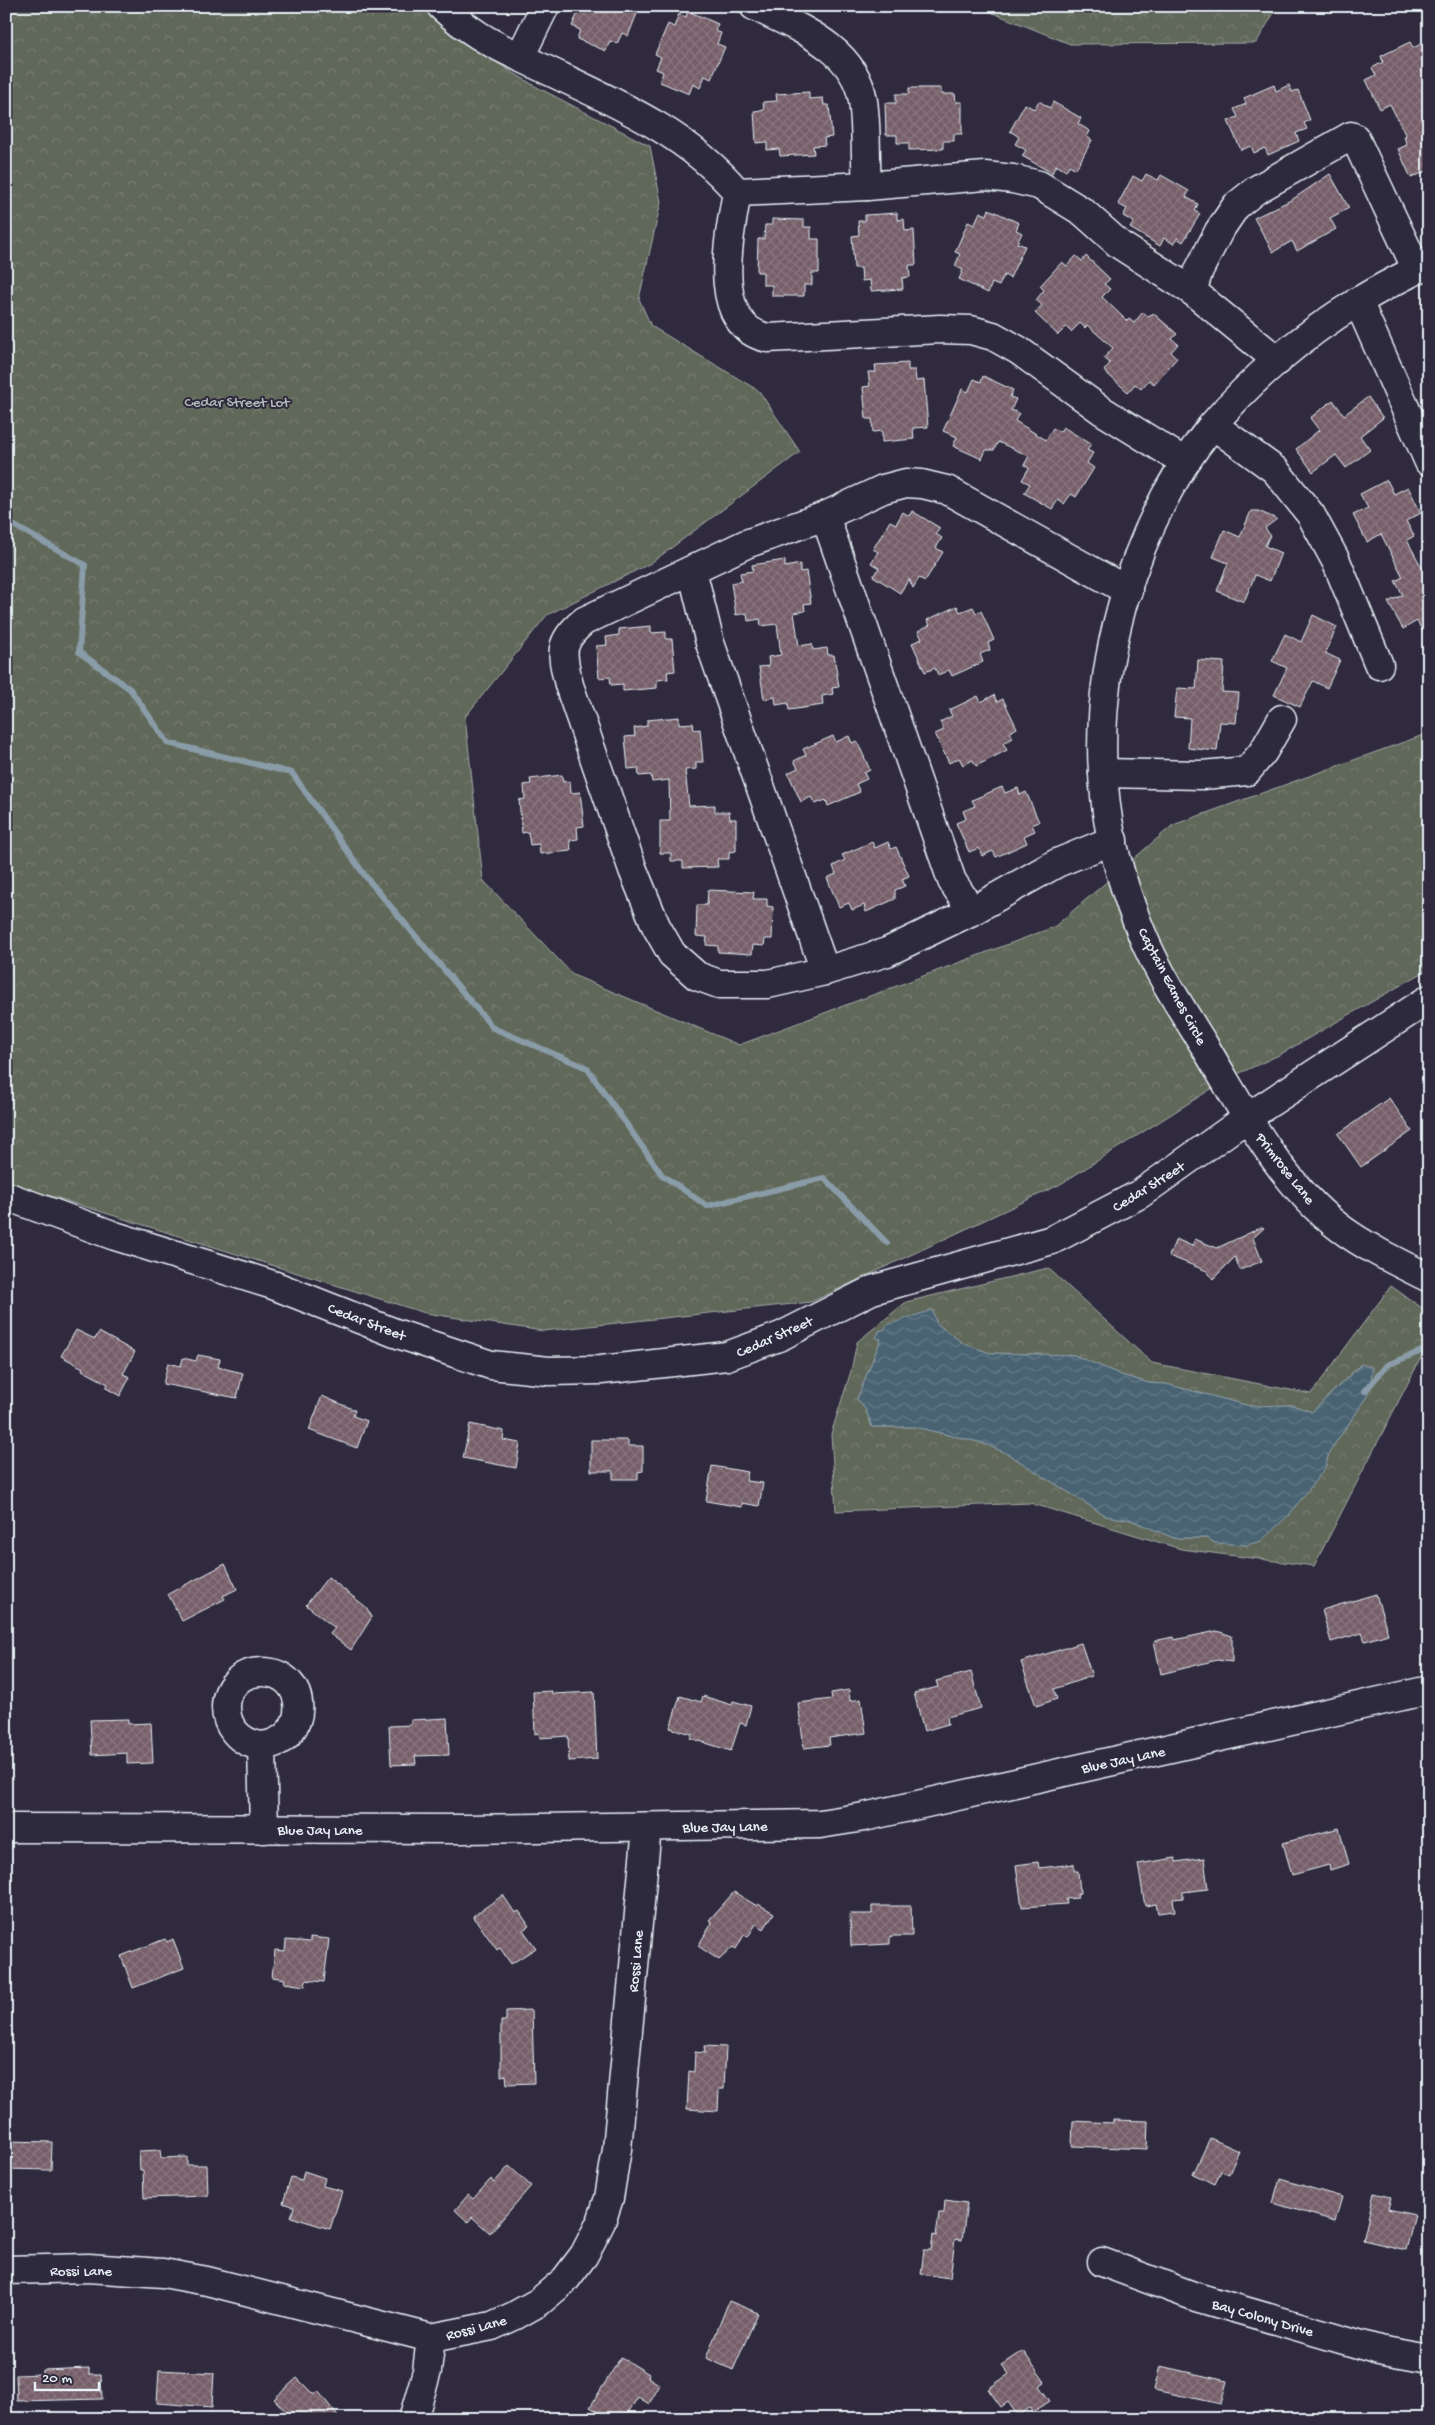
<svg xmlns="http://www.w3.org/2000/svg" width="1435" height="2425" font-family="'Gochi Hand',sans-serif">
  <defs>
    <pattern id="forest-crowns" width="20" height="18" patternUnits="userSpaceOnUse" patternTransform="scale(1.25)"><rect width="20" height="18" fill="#61675a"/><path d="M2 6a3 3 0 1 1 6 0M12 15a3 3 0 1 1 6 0" fill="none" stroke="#787d72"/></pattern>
    <pattern id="water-waves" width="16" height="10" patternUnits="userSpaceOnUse" patternTransform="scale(1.25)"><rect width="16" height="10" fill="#4a6372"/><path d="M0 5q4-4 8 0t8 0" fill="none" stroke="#647a87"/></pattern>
    <pattern id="building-cross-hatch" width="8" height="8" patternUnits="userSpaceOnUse" patternTransform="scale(1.25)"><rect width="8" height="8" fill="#765e69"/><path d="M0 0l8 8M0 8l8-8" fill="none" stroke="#8a767f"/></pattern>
  </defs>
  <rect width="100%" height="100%" fill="#2f2a3d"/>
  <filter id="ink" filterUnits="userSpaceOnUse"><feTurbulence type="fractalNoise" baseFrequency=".02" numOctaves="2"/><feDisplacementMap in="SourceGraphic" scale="10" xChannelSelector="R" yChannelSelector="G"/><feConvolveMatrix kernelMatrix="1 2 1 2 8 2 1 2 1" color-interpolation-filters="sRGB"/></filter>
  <g filter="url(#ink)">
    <g fill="url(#forest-crowns)" stroke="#a4aca9" fill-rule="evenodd">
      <path d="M6,6H427L452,35L535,86L650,146L661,202L639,299L651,326L759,391L800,452L651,563L547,615L465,717L483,880L573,975L739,1045L1054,927L1173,825L1429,733V969L1279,1055L1227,1079L1059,1185L811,1302L543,1331L425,1313L6,1182Z"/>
      <path d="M976,6H1278L1256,43L1070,44Z"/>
      <path d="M1048,1268L1152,1363L1311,1394L1391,1286L1429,1313V1342L1314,1566L1181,1549L1030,1503L836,1511L831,1434L851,1371L857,1342L906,1302ZM932,1310L937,1324L964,1344L990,1353L1074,1355L1124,1376L1149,1383L1166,1384L1250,1406L1292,1405L1312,1412L1361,1364L1368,1396L1329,1452L1325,1468L1215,1543L1207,1538H1174L1131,1520L1106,1516L1008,1454L983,1443L915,1427H872L866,1410L857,1399L881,1339Z"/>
    </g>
    <path fill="url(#water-waves)" stroke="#899ca8" d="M932,1310L937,1324L964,1344L990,1353L1074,1355L1124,1376L1149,1383L1166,1384L1250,1406L1292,1405L1312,1412L1362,1364L1373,1368L1368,1396L1329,1452L1325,1468L1289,1515L1261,1541L1247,1545L1215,1543L1207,1538H1174L1131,1520L1106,1516L1008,1454L983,1443L915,1427H872L866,1410L857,1399L881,1339L876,1338L880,1330H884L887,1325Z"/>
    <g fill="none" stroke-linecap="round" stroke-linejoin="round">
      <g stroke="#899ca8" stroke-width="6">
        <path d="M6,521L85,565L79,652L130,689L168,743L292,773L366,877L493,1028L587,1068L662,1175L707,1206L824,1178L887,1243"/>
        <path d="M1365,1391L1387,1365L1429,1348"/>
      </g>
    </g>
    <g fill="url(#building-cross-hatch)" stroke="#e8f1f8">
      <path d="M581,6H640L628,36L622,33L617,44L610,41L606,51L577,39L580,30L572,26Z"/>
      <path d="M688,11L718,24L715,31L721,33L717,44L725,47L711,79L705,76L700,88L693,84L689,94L660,82L663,72L656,69L661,57L655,54L668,24L674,27L679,14L686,17Z"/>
      <path d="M1429,40V170L1411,178L1398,149L1407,145L1404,137L1406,136L1390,104L1380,109L1366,80L1376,75L1372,68L1383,62L1381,56L1410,42L1413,48Z"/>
      <path d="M1274,85L1276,91L1289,85L1292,92L1298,90L1310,120L1304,123L1307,129L1296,133L1299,141L1268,155L1265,148L1254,153L1251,146L1241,150L1228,121L1238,117L1234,109L1246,104L1244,98Z"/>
      <path d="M909,88H941V94H955L956,102H962V134H954V141H943V149L909,150V143H897V135H886L885,103H896V94H909Z"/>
      <path d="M809,92V99L823,98L824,105H829L832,137L824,138L825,145L813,146L814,154L780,156L779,149L767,150V142L756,143L754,111L764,110L763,102L777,101L776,94Z"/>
      <path d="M1039,101L1050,108L1053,102L1081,118L1078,124L1090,131L1087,137L1092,140L1076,169L1069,165L1066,171L1056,165L1052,173L1022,156L1026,150L1015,144L1019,137L1010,131L1025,104L1034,109Z"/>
      <path d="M1146,174L1158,180L1161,175L1189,191L1186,197L1198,204L1195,211L1200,214L1183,242L1177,238L1174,244L1164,238L1160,246L1130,228L1134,222L1123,216L1127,209L1118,204L1133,176L1142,181Z"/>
      <path d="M1330,174L1349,208L1330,218L1336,229L1297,251L1292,241L1273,252L1254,218L1293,199Z"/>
      <path d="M989,209L1019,223L1016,230L1022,233L1017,243L1025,246L1010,278L1004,275L999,286L992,283L988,293L959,279L963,270L955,266L960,254L955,252L968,222L974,225L980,212L987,215Z"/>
      <path d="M897,213V220L904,219L905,231L914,230L916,265H909L910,277L902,278L903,289L871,291L870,280L862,281L861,268H854L852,236L859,235L858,221H865V215Z"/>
      <path d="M772,219L804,220V227H811V239H819V273H812V285H804V296H772V285H763V272H757L758,239H764L765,225H772Z"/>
      <path d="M1076,256L1082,261L1086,256L1110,279L1104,284L1110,289L1102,297L1127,321L1129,319L1134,323L1143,312L1149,317L1153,313L1177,334L1172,339L1178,344L1171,352L1177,358L1154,384L1149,380L1141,389L1135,384L1128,392L1104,371L1110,363L1104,358L1113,348L1087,325L1085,328L1080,323L1071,332L1066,327L1058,335L1035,313L1042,305L1036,300L1044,290L1040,286L1062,262L1067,266Z"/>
      <path d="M908,363V370H915L916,381L924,380L928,427L913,428L914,439L882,442V431L873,432L872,419H866L863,387L870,386L868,372H876L875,365Z"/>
      <path d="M983,376L1013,390L1010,397L1016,399L1011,410L1019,413L1015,421L1046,440L1053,428L1060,432L1063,427L1091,444L1087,450L1093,453L1087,463L1094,468L1076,497L1071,494L1064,504L1058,500L1052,509L1024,493L1030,484L1022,480L1029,468L1024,465L1029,456L998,442L994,450H986L982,459L953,446L957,437L943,431L962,389L968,392L974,379L981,382Z"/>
      <path d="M1368,397L1383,418L1360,436L1370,450L1346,468L1336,455L1313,472L1296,449L1319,430L1310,418L1333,400L1344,415Z"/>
      <path d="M1387,480L1394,494L1408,487L1421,513L1406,521L1414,536L1407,540L1429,581V643L1417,621L1403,629L1388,602L1403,595L1395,581L1403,577L1381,534L1367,542L1353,515L1368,508L1360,494Z"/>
      <path d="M912,511L940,528L936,534L942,538L936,548L943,552L925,581L919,578L913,588L909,579L900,593L873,576L879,568L871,563L878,552L873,549L890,521L896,524L903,512L909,516Z"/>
      <path d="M1251,511H1258L1277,519L1265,528L1270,535L1265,546L1281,553L1270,581L1255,575L1244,602L1217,591L1228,563L1213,557L1224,530L1240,537Z"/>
      <path d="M785,560V567L800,564V572L806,571L811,603L804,604L805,611L794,613L799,646L812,644L813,650L827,648L828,655H834L839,687L832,688L833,694L822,696L823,705L789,710L788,703L776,705L775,697L764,699L759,667L769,666L768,657L781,655L777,624L761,626L760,619L748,621L747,613L736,615L731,583L742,581L740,573L753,571L752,565Z"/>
      <path d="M957,606L960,612L973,607L976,613L981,611L994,640L988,643L990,650L980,654L983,662L952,676L949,670L938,675L935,668L925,672L912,643L922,639L918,631L930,625L927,620Z"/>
      <path d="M1313,615L1337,627L1325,653L1340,660L1327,688L1313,681L1300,707L1274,695L1287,668L1272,661L1285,634L1301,642Z"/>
      <path d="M651,626V633L666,632V639H672L675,671L667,672L668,679L657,680V688L623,691V684L611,685L610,677L599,678L596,646L607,645L606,637L619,635V629Z"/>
      <path d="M1198,660L1224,662L1222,692L1239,693L1236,723L1220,722L1217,751L1188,748L1190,718L1174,717L1177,688L1196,689Z"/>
      <path d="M994,695L997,702L1003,699L1017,728L1010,732L1013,738L1003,743L1007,750L976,766L973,760L963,765L959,758L949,763L935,734L944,730L940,722L952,716L949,710L964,703L978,696L981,702Z"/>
      <path d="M679,717V724L693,723L694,730L700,729L703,762H696V769L685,770L689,806L715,805V812H729L730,819H736V851L729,852V859H717L718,867L683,868V861H671V853H660V821H670L669,780L652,782L651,775L639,776L638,768L628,769L625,737L635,736L634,728L647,726V720Z"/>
      <path d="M833,736L836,742L849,736L852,743L857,741L870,770L864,773L867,779L856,784L860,792L828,806L826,800L815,804L811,797L801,802L788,773L798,768L794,761L806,755L803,749Z"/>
      <path d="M562,775L563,782L570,781L571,793L580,792L584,826L577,827L578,839L570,840L571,851L540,854L539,844L530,845L528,832L522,833L519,800L525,799L524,785L531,784L530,779Z"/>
      <path d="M1002,787L1005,793L1018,788L1020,795L1026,792L1039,822L1032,825L1035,831L1024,836L1027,843L996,857L993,851L982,856L979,848L969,852L956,823L966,819L963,811L975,806L972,800Z"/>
      <path d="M872,842L875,848L888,842L891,849L896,847L909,876L902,879L905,886L895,890V899L866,912L864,905L852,910L849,903L839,907L827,878L836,874L833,866L845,860L842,855Z"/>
      <path d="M708,890L754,892L753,899H767V906L773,907L772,939H765L764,946L753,945L752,954L718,952V946L706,945L707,937L696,936L697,905H707Z"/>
      <path d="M1389,1098L1412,1131L1361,1167L1338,1134Z"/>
      <path d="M1262,1227L1264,1228L1253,1238L1262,1261L1240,1270L1235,1257L1213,1279L1207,1271L1169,1256L1176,1239L1192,1246L1195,1239L1217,1248Z"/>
      <path d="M76,1330L95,1339L99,1332L135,1352L123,1374L130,1377L120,1396L106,1388L108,1384L82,1370L83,1368L61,1356Z"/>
      <path d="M198,1355L220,1359L218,1367L243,1373L237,1398L163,1384L168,1363L181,1366L183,1358L196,1361Z"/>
      <path d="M322,1396L355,1410L353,1416L367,1421L357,1448L309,1430Z"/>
      <path d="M470,1424L504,1431L503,1440L520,1443L516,1468L463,1458Z"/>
      <path d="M591,1440H628V1446H643V1471L638,1472V1479H613V1471H591Z"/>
      <path d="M712,1466L748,1472L746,1481L763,1483L759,1506L742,1503V1507L706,1501Z"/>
      <path d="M225,1564L237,1589L223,1596L225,1599L182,1621L168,1594Z"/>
      <path d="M328,1577L366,1607L372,1617L351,1650L330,1634L335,1628L306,1605Z"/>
      <path d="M1376,1594L1388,1634L1365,1641L1362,1633L1331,1642L1322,1610Z"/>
      <path d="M1217,1631L1232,1636V1662L1217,1660L1161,1674L1154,1641L1173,1637L1174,1640Z"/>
      <path d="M1081,1643L1092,1676L1054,1689L1057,1699L1036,1706L1021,1662Z"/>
      <path d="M971,1672L981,1708L947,1717L948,1724L924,1731L914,1693L938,1687L936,1681Z"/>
      <path d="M849,1690L850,1701L861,1699L866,1733L829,1738L830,1745L804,1748L798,1703L832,1699L831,1693Z"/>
      <path d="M552,1691V1694L594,1692L597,1759L569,1761L568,1736L540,1738L539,1733L535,1734L533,1692Z"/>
      <path d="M680,1696L701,1702L703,1696L732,1705L733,1701L751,1706L746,1725L740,1723L731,1751L690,1738L692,1734L670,1728Z"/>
      <path d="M447,1718L449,1755L415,1756L416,1764L391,1765L389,1726L411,1725V1720Z"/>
      <path d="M128,1719V1724L151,1723L153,1763L127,1764V1753L92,1755L90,1720Z"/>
      <path d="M1339,1828L1349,1864L1330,1870L1329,1865L1292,1875L1283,1843Z"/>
      <path d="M1175,1858L1176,1862L1204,1858L1208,1889L1183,1892V1898L1173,1899L1175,1911L1158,1913L1156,1904L1145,1906L1138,1864Z"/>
      <path d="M1038,1862L1039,1868L1074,1864V1871H1078L1080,1893L1077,1894L1078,1898L1066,1899L1067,1904L1022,1907L1016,1865Z"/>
      <path d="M734,1892L757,1906L758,1904L774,1913L764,1929L756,1924L748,1937L744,1935L736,1949L733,1947L719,1960L698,1946L712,1923L709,1920Z"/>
      <path d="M503,1895L515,1913L519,1911L529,1926L523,1930L536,1948L511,1964L500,1948L497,1950L473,1916Z"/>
      <path d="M872,1906H911L912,1936H890V1944L851,1946L850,1914H872Z"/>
      <path d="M310,1937L329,1939L324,1982L306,1980L305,1986L284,1983L285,1979L272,1977L275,1950L285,1951L286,1940L310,1942Z"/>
      <path d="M165,1939L167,1942L173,1939L184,1968L133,1988L121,1956Z"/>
      <path d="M532,2010L534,2083L507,2084L506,2075L501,2076V2021H506V2011Z"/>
      <path d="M704,2046L726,2047L724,2089H719L718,2111L687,2109L689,2071L694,2072L695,2052L705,2053Z"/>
      <path d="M1113,2120L1148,2121L1147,2149L1072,2146L1073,2121L1113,2123Z"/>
      <path d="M1210,2138L1239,2151L1229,2174L1221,2171L1215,2184L1193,2174Z"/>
      <path d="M6,2141L52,2142L51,2170L6,2169Z"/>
      <path d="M160,2150L161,2158L187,2157V2165H207L208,2196L144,2198L143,2170H140L139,2151Z"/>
      <path d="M509,2166L531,2186L490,2233L472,2217L468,2222L455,2210L468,2195L473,2199L491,2179L494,2183Z"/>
      <path d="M304,2171L325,2178L323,2186L342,2191L330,2229L291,2217L294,2207L283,2203L291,2177L302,2180Z"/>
      <path d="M1280,2179L1342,2197L1335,2221L1273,2203Z"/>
      <path d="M1374,2193L1391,2197L1388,2209L1415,2215L1406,2250L1363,2240Z"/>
      <path d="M945,2200L967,2203L962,2240L955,2239L950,2278L921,2274L924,2250H931L933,2235L936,2236L939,2213H944Z"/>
      <path d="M729,2301L758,2313L733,2370L706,2358Z"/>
      <path d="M1023,2351L1045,2382L1039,2386L1050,2401L1033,2412L1031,2407L1018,2416L1008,2402L1001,2407L988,2389L1009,2374L1002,2365Z"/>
      <path d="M621,2357L649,2374L648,2377L660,2385L649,2404L638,2397L624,2419H609L590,2407Z"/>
      <path d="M1160,2366L1227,2381L1221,2404L1154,2390Z"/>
      <path d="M89,2368V2374H101L102,2399L17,2401L16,2375L43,2374V2370Z"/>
      <path d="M159,2370L214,2373L212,2407L157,2403Z"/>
      <path d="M297,2378L314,2395L318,2391L340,2419H289L291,2417L274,2399Z"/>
    </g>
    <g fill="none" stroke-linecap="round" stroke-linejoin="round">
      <defs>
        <g id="minor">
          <path d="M441,6C467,30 489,43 520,57L545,6"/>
          <path d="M754,6C796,27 855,47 863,101C867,129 865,158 867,186L985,176L1013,179L1039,185L1083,212L1120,245L1192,291L1278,361"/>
          <path d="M520,57C596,95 682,126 737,192C730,234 708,326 768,338L940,329L971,330L993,336L1018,350L1101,410L1185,462"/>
          <path d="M737,192L867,186"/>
          <path d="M1429,263C1405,276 1379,288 1356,303C1303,335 1251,379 1211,427C1131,526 1089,678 1106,805C1111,848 1127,899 1144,939C1160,976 1183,1011 1204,1045C1241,1107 1281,1184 1340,1228C1367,1248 1399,1263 1429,1278"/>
          <path d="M1192,291L1199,270L1219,231L1236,206L1256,190L1351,136L1355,138L1417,270"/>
          <path d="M1358,301L1429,462"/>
          <path d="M1213,425L1275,470L1311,515L1336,561L1379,665"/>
          <path d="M692,570L710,643L825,971L768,984H719L697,976L672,954L656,926L633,870L569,685C562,654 557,643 584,621L746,544L825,516L883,489L906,483L922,484L947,490L1128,591"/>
          <path d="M1103,773L1202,775L1247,771L1263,752L1282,719"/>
          <path d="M972,911L1057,863L1113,840"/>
          <path d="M825,971L887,952L972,911L952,881L825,516"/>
          <path d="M6,1196L115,1236L273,1285L395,1333L491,1365L549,1371L601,1370L727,1356L781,1336L872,1290L1052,1240L1140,1194L1248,1117L1429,999"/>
          <path d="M262,1746C213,1740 215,1672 262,1672C309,1672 312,1740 262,1746L264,1829"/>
          <path d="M6,1828L464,1829L820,1824L864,1817L1429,1690"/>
          <path d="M1102,2262L1196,2297L1379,2350L1429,2359"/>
          <path d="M6,2270L88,2268L163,2273L207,2281L431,2338L492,2326L514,2316L539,2302L565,2280L584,2255L601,2222L609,2198L617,2149L647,1827"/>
          <path d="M413,2419L427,2371L431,2338"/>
        </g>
      </defs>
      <use href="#minor" stroke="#e8f1f8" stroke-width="31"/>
      <use href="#minor" stroke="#2f2a3d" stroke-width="28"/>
    </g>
  </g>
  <g text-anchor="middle" stroke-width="4" stroke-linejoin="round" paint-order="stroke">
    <g font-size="15" fill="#b2bab9" stroke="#2f2a3d">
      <text x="237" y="406">Cedar Street Lot</text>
    </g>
    <g font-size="15" fill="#e8f1f8" stroke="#2f2a3d">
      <text transform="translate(1173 986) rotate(62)" y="5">Captain Eames Circle</text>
      <text transform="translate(1286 1168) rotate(52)" y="5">Primrose Lane</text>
      <text transform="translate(1148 1186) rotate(-32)" y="5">Cedar Street</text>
      <text transform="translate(367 1321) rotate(21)" y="5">Cedar Street</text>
      <text transform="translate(774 1336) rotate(-24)" y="5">Cedar Street</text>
      <text transform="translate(1123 1759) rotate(-12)" y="5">Blue Jay Lane</text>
      <text transform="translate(725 1826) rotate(-1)" y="5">Blue Jay Lane</text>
      <text x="320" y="1834">Blue Jay Lane</text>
      <text transform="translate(635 1961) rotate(-85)" y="5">Rossi Lane</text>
      <text x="81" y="2275">Rossi Lane</text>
      <text transform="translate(1263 2317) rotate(16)" y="5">Bay Colony Drive</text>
      <text transform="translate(476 2327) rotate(-15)" y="5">Rossi Lane</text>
    </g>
  </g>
  <rect width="1435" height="2425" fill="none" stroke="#2f2a3d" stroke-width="25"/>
  <rect x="12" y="12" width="1410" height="2400" fill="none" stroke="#e8f1f8" stroke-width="2" filter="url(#ink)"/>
  <path d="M35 2382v8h64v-8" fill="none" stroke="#e8f1f8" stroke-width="2.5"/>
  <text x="42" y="2382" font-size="15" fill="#e8f1f8" stroke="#2f2a3d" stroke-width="4" paint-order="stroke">20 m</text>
</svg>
